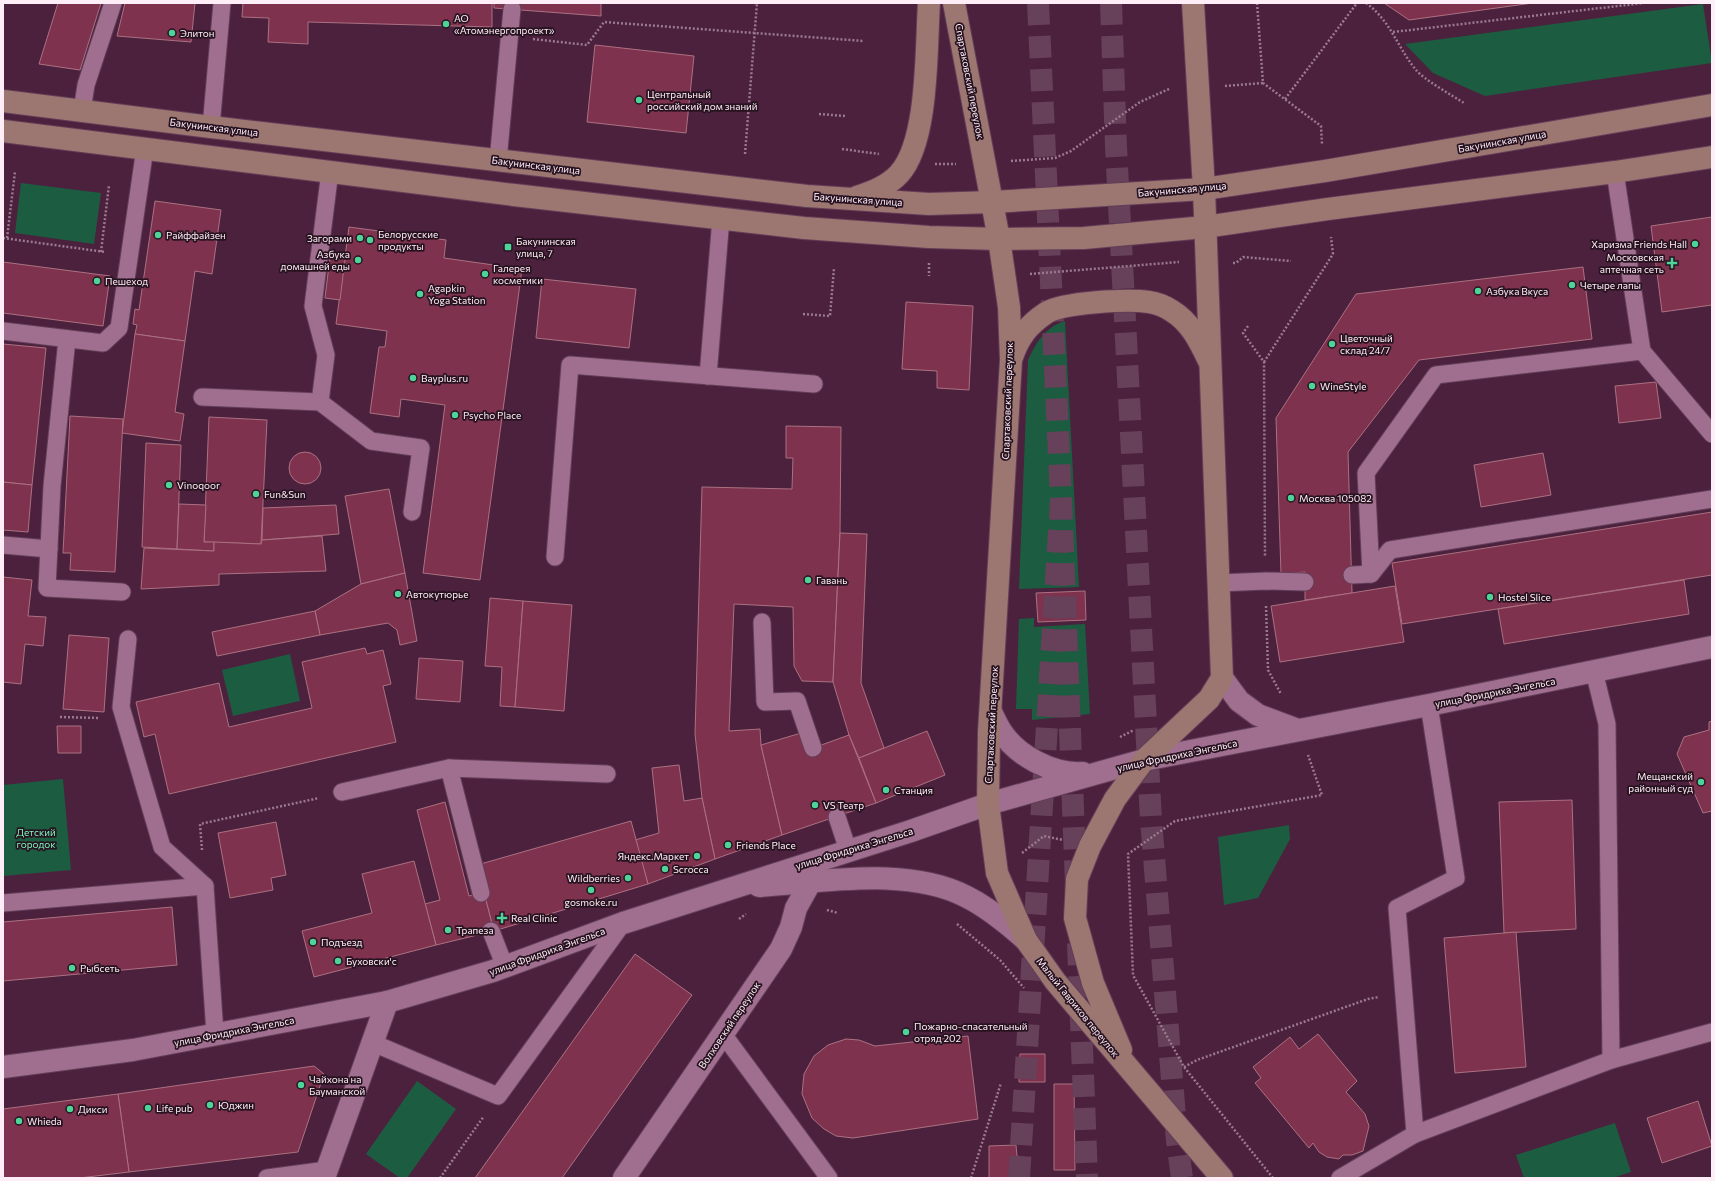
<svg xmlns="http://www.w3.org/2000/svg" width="1715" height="1181" font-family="Commissioner,sans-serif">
  <rect width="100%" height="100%" fill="#4c213e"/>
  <g fill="#1c5d41">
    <path d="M1703,4L1712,63L1485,96L1433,73L1405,44Z"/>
    <path d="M21,183L101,193L94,244L15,233Z"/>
    <path d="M1065,321L1079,587L1019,589L1028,360C1036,342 1046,327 1065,321Z"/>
    <path d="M1034,618V627L1085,624L1090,714L1032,720V709H1016L1019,619Z"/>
    <path d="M290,654L300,701L233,716L222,670Z"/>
    <path d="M63,779L71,870L3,876V785Z"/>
    <path d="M1289,825L1290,839L1258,898L1224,905L1218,837Z"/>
    <path d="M417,1081L456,1109L407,1178H400L366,1154Z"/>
    <path d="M1615,1123L1631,1172L1612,1178H1524L1516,1155Z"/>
  </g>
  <g fill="#7f324d" stroke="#ab7181">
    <path d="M58,3H101L80,70L39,64Z"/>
    <path d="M125,3H195L191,42L117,36Z"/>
    <path d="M243,3H492V27L308,22V44L268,42L269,18L242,17Z"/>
    <path d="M494,3H601V16L494,8Z"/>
    <path d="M1384,3H1533L1409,20Z"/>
    <path d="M595,45L694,56L686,133L587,122Z"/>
    <path d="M155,201L221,210L212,274L195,271L185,341L135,334L137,325L133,324L135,309L139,310Z"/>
    <path d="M1712,217V305L1662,312L1651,226Z"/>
    <path d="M349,227L446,240L444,258L522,269L480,580L423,573L445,405L401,399L399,417L370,413L379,347H385L387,331L336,324Z"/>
    <path d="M330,257L345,259L340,300L325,298Z"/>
    <path d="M3,262L110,276L103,326L3,313Z"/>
    <path d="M1583,267L1592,339L1419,360L1348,452L1352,593L1305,600V572L1281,574L1276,418L1356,294Z"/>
    <path d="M542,279L636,289L629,348L536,338Z"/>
    <path d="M906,302L973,306L969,390L937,388V371L902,369Z"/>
    <path d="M135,334L185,341L175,412L184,414L180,441L122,433Z"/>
    <path d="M3,344L46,348L32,485L3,482Z"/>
    <path d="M1656,382L1661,418L1619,423L1615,386Z"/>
    <path d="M70,416L123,419L115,572L70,570L71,553H63Z"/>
    <path d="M209,417L267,420L261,544L204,542Z"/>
    <path d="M786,426L841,427L840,533L833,682L802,681L794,666L793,607L734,604L729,731L760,729L761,745L782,835L715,859L702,798L695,734L702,487L792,489L793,458H786Z"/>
    <path d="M146,443L181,445L177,549L142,547Z"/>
    <circle cx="305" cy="468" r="16"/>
    <path d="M1543,453L1551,495L1481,507L1474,465Z"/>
    <path d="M3,482L32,485L28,532L3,530Z"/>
    <path d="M389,489L405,573L361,584L345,496Z"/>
    <path d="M179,504L206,505L204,542H214V551L177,549Z"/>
    <path d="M336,505L339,534L262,540L263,508Z"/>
    <path d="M1712,512V575L1402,624L1392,563Z"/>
    <path d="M840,533L867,534L861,683L884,748L859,758L849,735L833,682Z"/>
    <path d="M322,536L326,571L219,574V585L141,589L144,548L214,551V542L261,544L262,540Z"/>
    <path d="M405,573L417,641L400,645L397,630L388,623L320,635L315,611L361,584Z"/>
    <path d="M3,577L32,580L28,616L46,617L43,646L25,644L21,684L3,682Z"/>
    <path d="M1684,580L1689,614L1504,644L1498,609Z"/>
    <path d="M1395,586L1404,642L1280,662L1271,606Z"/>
    <path d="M1085,591L1086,620L1038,622L1036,593Z"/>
    <path d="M490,598L523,601L515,707L500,706L502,667L485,666Z"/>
    <path d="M523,601L572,605L564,711L515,707Z"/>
    <path d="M315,611L320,635L217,656L212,632Z"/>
    <path d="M69,635L109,638L104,712L63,709Z"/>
    <path d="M365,648L367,654L383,650L391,684L383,686L396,742L169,794L155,734L144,737L136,702L219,683L229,727L312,708L302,662Z"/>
    <path d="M419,658L463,661L460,702L416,699Z"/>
    <path d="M1712,721V811L1703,813L1677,754L1684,737L1709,730V722Z"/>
    <path d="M57,726H81V753H58Z"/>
    <path d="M927,731L945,775L876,803L859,758Z"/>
    <path d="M801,733L813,748L849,735L876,803L782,835L761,745Z"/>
    <path d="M679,765L684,801L702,798L715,859L648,884L635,840L659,833L652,768Z"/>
    <path d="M1572,800L1576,929L1504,933L1499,802Z"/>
    <path d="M445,802L469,896L484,892L494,931L436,945L425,904L440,900L417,810Z"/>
    <path d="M631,821L648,884L494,931L477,865Z"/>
    <path d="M276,822L286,875L271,878L273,890L230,898L218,833Z"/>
    <path d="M414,861L436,945L314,977L302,931L372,913L362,874Z"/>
    <path d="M172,907L177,965L3,981V922Z"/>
    <path d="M1516,932L1526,1067L1455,1073L1444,938Z"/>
    <path d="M635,954L692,995L562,1178H475Z"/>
    <path d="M1318,1034L1357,1081L1346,1092L1365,1114L1369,1126L1363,1151L1352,1155H1343L1339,1159L1327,1157L1319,1152L1313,1143L1309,1148L1255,1083L1261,1078L1253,1067L1290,1037L1299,1049Z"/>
    <path d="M968,1036L978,1119L853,1138L836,1136L824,1129L812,1118L802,1094L804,1074L814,1056L828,1045L846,1039L859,1040L875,1046Z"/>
    <path d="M1020,1054H1045V1082H1019Z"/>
    <path d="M314,1066L324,1074L298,1152L129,1172L118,1094Z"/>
    <path d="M1054,1084H1074L1075,1170H1054Z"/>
    <path d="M118,1094L129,1172L79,1178H3V1109Z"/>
    <path d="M1698,1101L1712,1146L1662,1163L1647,1118Z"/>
    <path d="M1016,1145L1019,1178H989V1146Z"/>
  </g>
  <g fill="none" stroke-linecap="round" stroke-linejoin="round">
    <path stroke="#67405a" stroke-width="22" stroke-dasharray="22 11" stroke-linecap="butt" d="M1019,1178L1061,499"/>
    <g stroke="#67405a" stroke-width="22" stroke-dasharray="22 11" stroke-linecap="butt">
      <path d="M1038,3L1061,499L1076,885"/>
      <path d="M1111,3L1116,147L1151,820L1177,1141L1182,1178"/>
      <path d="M1078,943L1087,1178"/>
    </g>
    <defs>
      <g id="service">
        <path d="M82,111L86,85L113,3"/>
        <path d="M211,127L222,3"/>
        <path d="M498,161L512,9"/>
        <path d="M330,171L313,306L326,355L320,402L371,441L421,448L412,512"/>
        <path d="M1615,172L1642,351L1712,434"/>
        <path d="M3,331L103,343L119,328L145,148"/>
        <path d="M67,339L52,486L47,588L122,592"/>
        <path d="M708,376L721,218"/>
        <path d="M202,397L320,402"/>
        <path d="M3,545L49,549"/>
        <path d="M555,557L570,365L814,384"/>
        <path d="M1371,574L1390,550L1712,499"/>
        <path d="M1352,575L1371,574L1366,473L1436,375L1642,351"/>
        <path d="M1218,583L1266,581L1305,582"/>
        <path d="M762,622L765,702L797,701L813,748"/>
        <path d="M128,639L121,707L162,847L205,886L215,1034"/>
        <path d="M1594,671L1607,724L1611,1060"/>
        <path d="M449,768L481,893"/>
        <path d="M342,792L449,768L607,774"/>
        <path d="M837,817L848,850"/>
        <path d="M3,903L205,886"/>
        <path d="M491,931L505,967"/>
        <path d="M723,1034L829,1178"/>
        <path d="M373,1043L498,1096L623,923"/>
        <path d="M1415,1134L1611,1060L1712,1032"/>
        <path d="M267,1178L327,1170"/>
        <path d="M1340,1178L1415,1134L1397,908L1456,878L1429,705"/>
      </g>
      <path id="minor" d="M624,1178L781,949L791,927L796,908L810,883L811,865"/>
      <g id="tertiary">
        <path d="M1222,678L1239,701L1258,715L1298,730"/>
        <path d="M991,712C994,718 997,725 1001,731C1017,756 1053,775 1083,773"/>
        <path d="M759,886C824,882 908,866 967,897C989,908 1008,924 1026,940"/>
        <path d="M3,1067L133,1050L387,1002L493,971L623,923L911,831L988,804L1144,760L1429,705L1712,647"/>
        <path d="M324,1178L387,1002"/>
      </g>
      <g id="secondary">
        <path d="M954,3L999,239L1009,307L1011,360L989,732L988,804L997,873L1026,940L1055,981L1222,1178"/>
        <path d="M3,101L211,127L807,196L929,204L993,202L1204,189L1325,171L1712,105"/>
        <path d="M3,131L514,195L804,228L929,237L999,239L1084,238L1205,227L1328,209L1615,172L1712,157"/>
        <path d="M857,197C872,192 888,186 899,174C929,142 926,46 929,3"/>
        <path d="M1012,357C1019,337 1028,325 1046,313C1063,302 1129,299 1149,302C1156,303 1166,307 1172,311C1190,322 1199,340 1208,359"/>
        <path d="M1121,1050L1093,983L1075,918L1077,879L1090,846L1115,799L1144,760L1209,699L1222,678L1204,189L1193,3"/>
      </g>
    </defs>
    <use href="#service" stroke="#623e57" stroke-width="19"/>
    <use href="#minor" stroke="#623e57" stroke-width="24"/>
    <use href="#tertiary" stroke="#623e57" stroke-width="24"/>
    <use href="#secondary" stroke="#623e57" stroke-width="24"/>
    <g stroke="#9a7a8f" stroke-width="2.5" stroke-dasharray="2 2" stroke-linecap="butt">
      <path d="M1257,3L1263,83L1321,126L1322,144"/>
      <path d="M1366,3C1391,21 1397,47 1416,70C1423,79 1453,96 1464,103"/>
      <path d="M1393,32L1644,3"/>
      <path d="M533,39L587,45L604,22L864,41"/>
      <path d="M1225,86L1263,83"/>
      <path d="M1285,99L1357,3"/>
      <path d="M819,114L845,116"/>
      <path d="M842,149L879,154"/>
      <path d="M745,154L757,3"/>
      <path d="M1011,161L1055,158L1071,151L1140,102L1169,89"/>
      <path d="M935,164H956"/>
      <path d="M3,238L105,252"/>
      <path d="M7,238L15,172"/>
      <path d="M101,252L109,185"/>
      <path d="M929,263V276"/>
      <path d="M1233,263H1236L1243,257L1291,261"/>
      <path d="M1030,274L1179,262"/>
      <path d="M803,314L830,316L834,268"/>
      <path d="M1248,326L1243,333L1264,362L1265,557"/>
      <path d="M1264,362L1333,254L1331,237"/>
      <path d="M1266,606L1268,670L1281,694"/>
      <path d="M60,717L99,718"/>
      <path d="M1120,737L1134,730"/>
      <path d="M202,850L200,824L319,798"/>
      <path d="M1022,853L1044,836L1063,840"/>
      <path d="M827,910L838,913"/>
      <path d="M739,919L746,914"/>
      <path d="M957,924L1000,960L1024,988"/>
      <path d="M1184,1067L1197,1060L1368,999L1379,997"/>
      <path d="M440,1178L484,1116"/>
      <path d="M971,1178L1001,1083"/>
      <path d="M1273,1178L1184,1067L1133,975L1128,854L1175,821L1322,795L1308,755"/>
    </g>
    <use href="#service" stroke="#a06e8e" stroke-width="17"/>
    <use href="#minor" stroke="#a06e8e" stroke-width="22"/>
    <use href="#tertiary" stroke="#a06e8e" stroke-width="22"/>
    <use href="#secondary" stroke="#9c7671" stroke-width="22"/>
  </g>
  <g fill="#4ed399" stroke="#271320" stroke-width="1.5">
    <circle cx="446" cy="24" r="4"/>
    <circle cx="172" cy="33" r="4"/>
    <circle cx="639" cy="100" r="4"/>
    <circle cx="158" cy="235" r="4"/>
    <circle cx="360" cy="238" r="4"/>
    <circle cx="370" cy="240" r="4"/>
    <circle cx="1695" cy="244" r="4"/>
    <rect x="504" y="243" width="8" height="8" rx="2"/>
    <circle cx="358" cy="260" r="4"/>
    <path d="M1670 257h4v4h4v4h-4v4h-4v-4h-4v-4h4z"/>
    <circle cx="485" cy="274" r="4"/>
    <circle cx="97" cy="281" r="4"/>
    <circle cx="1572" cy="285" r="4"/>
    <circle cx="1478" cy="291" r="4"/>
    <circle cx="420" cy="294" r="4"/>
    <circle cx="1332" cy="344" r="4"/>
    <circle cx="413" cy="378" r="4"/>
    <circle cx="1312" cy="386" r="4"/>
    <circle cx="455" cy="415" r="4"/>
    <circle cx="169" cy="485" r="4"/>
    <circle cx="256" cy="494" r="4"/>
    <circle cx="1291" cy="498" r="4"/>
    <circle cx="808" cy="580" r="4"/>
    <circle cx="398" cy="594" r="4"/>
    <circle cx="1490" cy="597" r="4"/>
    <circle cx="1701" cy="782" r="4"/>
    <circle cx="886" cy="790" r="4"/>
    <circle cx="815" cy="805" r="4"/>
    <circle cx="728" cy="845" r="4"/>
    <circle cx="697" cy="856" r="4"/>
    <circle cx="665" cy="869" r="4"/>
    <circle cx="628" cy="878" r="4"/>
    <circle cx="591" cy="890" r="4"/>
    <path d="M500 912h4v4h4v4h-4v4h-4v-4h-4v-4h4z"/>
    <circle cx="448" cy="930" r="4"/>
    <circle cx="313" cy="942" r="4"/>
    <circle cx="338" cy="961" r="4"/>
    <circle cx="72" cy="968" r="4"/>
    <circle cx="906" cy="1032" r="4"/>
    <circle cx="301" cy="1085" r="4"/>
    <circle cx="210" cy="1105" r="4"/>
    <circle cx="148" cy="1108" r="4"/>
    <circle cx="70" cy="1109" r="4"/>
    <circle cx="19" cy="1121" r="4"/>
  </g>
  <g text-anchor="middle" stroke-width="3.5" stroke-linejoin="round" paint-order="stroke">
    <g font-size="10" fill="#ffedf7" stroke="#271320" text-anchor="start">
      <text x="454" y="22">АО<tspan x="454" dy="12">«Атомэнергопроект»</tspan></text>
      <text x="180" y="37">Элитон</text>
      <text x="647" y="98">Центральный<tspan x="647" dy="12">российский дом знаний</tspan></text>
      <text x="378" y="238">Белорусские<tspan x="378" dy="12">продукты</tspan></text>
      <text x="166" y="239">Райффайзен</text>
      <text x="352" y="242" text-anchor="end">Загорами</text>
      <text x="516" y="245">Бакунинская<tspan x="516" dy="12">улица, 7</tspan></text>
      <text x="1687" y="248" text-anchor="end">Харизма Friends Hall</text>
      <text x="350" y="258" text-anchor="end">Азбука<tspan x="350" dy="12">домашней еды</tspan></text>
      <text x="1664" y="261" text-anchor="end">Московская<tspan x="1664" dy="12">аптечная сеть</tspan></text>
      <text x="493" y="272">Галерея<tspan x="493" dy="12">косметики</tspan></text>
      <text x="105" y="285">Пешеход</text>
      <text x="1580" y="289">Четыре лапы</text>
      <text x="428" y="292">Agapkin<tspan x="428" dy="12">Yoga Station</tspan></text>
      <text x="1486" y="295">Азбука Вкуса</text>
      <text x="1340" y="342">Цветочный<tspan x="1340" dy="12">склад 24/7</tspan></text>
      <text x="421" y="382">Bayplus.ru</text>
      <text x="1320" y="390">WineStyle</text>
      <text x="463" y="419">Psycho Place</text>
      <text x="177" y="489">Vinoqoor</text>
      <text x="264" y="498">Fun&amp;Sun</text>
      <text x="1299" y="502">Москва 105082</text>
      <text x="816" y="584">Гавань</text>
      <text x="406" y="598">Автокутюрье</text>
      <text x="1498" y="601">Hostel Slice</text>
      <text x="1693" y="780" text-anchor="end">Мещанский<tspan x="1693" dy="12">районный суд</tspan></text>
      <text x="894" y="794">Станция</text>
      <text x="823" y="809">VS Театр</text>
      <text x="736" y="849">Friends Place</text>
      <text x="689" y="860" text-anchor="end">Яндекс.Маркет</text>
      <text x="673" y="873">Scrocca</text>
      <text x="620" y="882" text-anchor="end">Wildberries</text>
      <text x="591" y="906" text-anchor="middle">gosmoke.ru</text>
      <text x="511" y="922">Real Clinic</text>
      <text x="456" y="934">Трапеза</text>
      <text x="321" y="946">Подъезд</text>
      <text x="346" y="965">Буховски'с</text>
      <text x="80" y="972">Рыбсеть</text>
      <text x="914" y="1030">Пожарно-спасательный<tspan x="914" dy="12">отряд 202</tspan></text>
      <text x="309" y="1083">Чайхона на<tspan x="309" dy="12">Бауманской</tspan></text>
      <text x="218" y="1109">Юджин</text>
      <text x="156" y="1112">Life pub</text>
      <text x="78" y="1113">Дикси</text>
      <text x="27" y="1125">Whieda</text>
    </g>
    <g font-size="10" fill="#ffedf7" stroke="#271320">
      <text transform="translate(970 81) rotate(79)" y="4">Спартаковский переулок</text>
      <text transform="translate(214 127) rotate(7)" y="4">Бакунинская улица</text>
      <text transform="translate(1502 141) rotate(-10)" y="4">Бакунинская улица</text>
      <text transform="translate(536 165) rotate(7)" y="4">Бакунинская улица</text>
      <text transform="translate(1182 189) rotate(-5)" y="4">Бакунинская улица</text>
      <text transform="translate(858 199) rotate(4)" y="4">Бакунинская улица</text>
      <text transform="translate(1007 401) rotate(-88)" y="4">Спартаковский переулок</text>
      <text transform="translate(1495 692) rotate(-11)" y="4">улица Фридриха Энгельса</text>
      <text transform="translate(991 725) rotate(-87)" y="4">Спартаковский переулок</text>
      <text transform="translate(1177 755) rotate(-12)" y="4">улица Фридриха Энгельса</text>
      <text transform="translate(854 848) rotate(-17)" y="4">улица Фридриха Энгельса</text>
      <text transform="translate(547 951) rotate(-20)" y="4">улица Фридриха Энгельса</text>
      <text transform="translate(1078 1007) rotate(51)" y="4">Малый Гавриков переулок</text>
      <text transform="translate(729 1025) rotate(-56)" y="4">Волховский переулок</text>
      <text transform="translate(234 1031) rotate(-11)" y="4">улица Фридриха Энгельса</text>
    </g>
    <g font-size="10" fill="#7bf8bd" stroke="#271320">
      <text x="36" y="836">Детский<tspan x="36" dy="12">городок</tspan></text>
    </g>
  </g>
  <rect width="1715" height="1181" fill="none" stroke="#ffedf7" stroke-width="8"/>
</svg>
